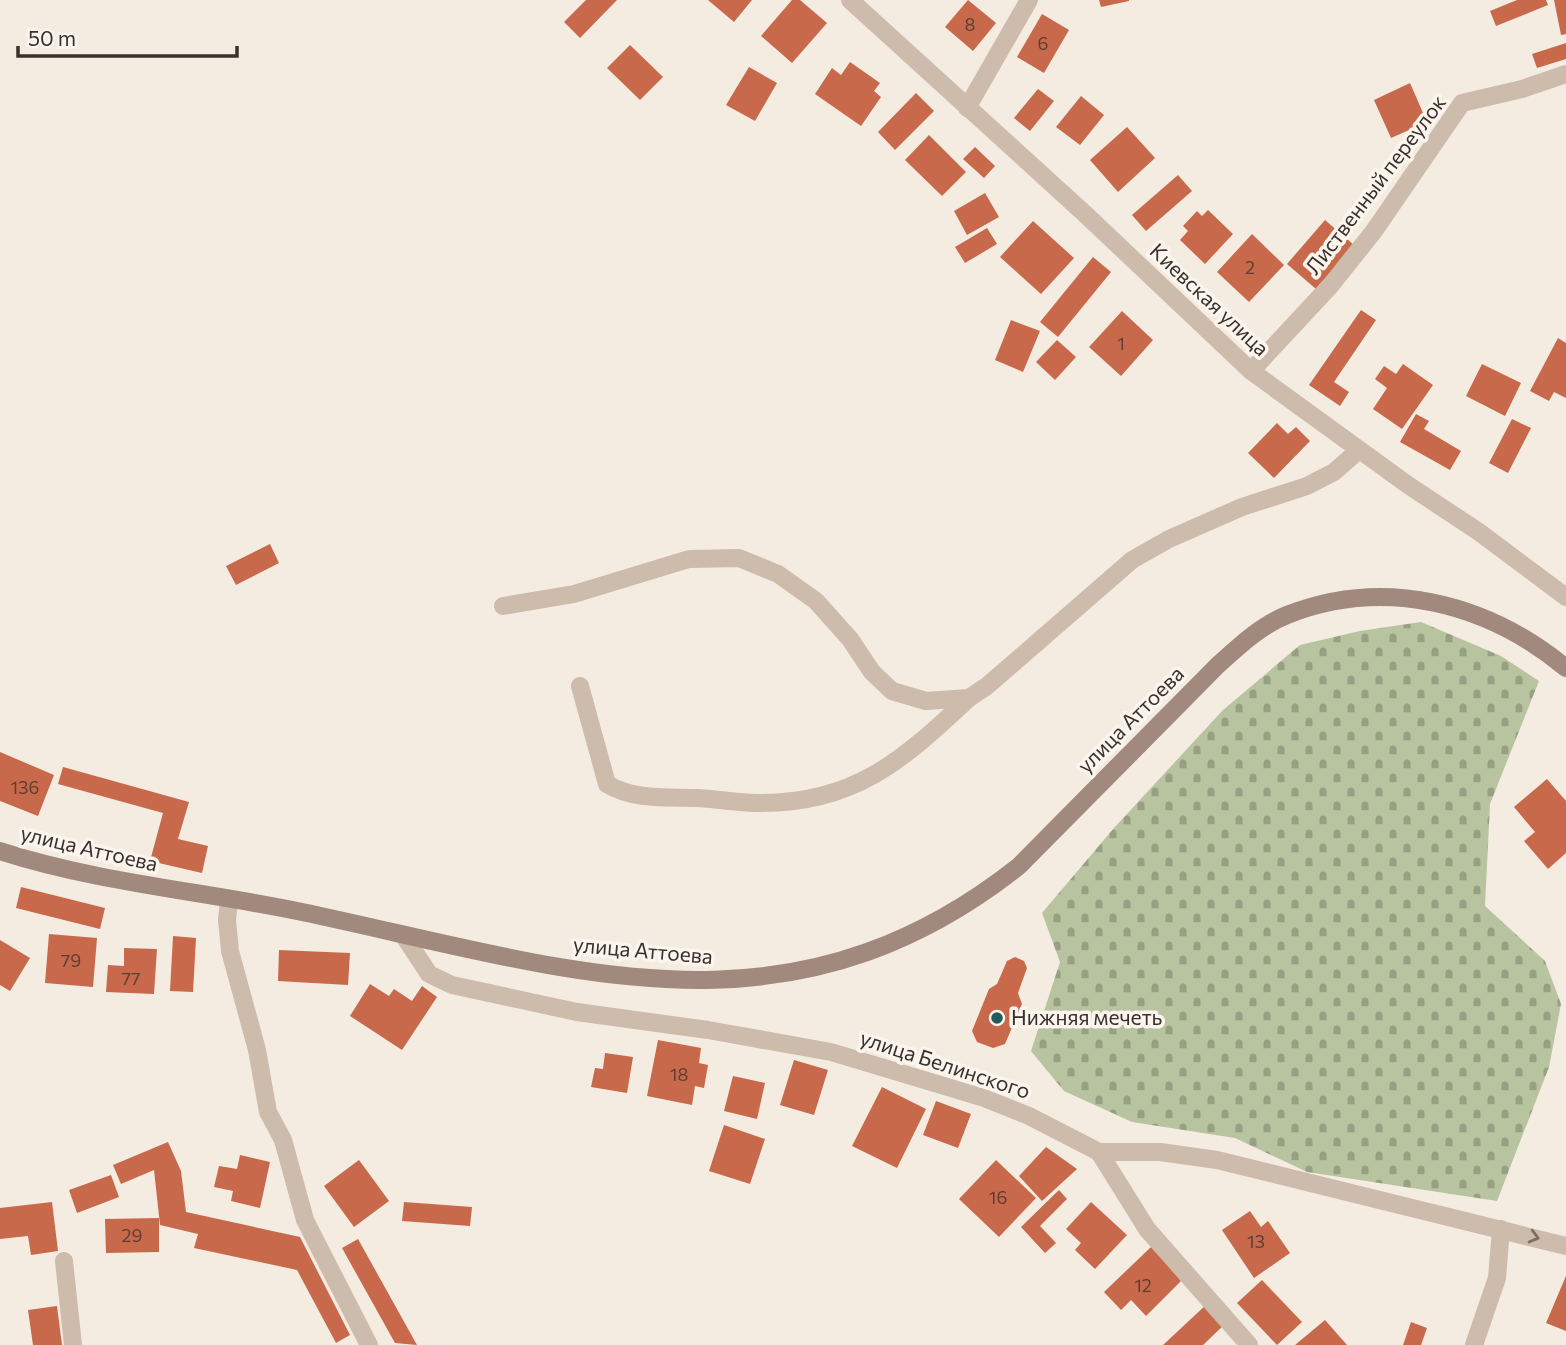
<svg xmlns="http://www.w3.org/2000/svg" width="1566" height="1345" font-family="Commissioner,sans-serif">
  <defs>
    <pattern id="cemetery-stones" width="16" height="16" patternUnits="userSpaceOnUse" patternTransform="scale(1.75)"><rect width="16" height="16" fill="#b8c4a0"/><path d="M2 7V4a2 2 0 0 1 4 0v3zM10 15v-3a2 2 0 0 1 4 0v3z" fill="#97a083"/></pattern>
  </defs>
  <rect width="100%" height="100%" fill="#f4ebe1"/>
  <path fill="url(#cemetery-stones)" d="M1421,622L1501,656L1539,681L1490,804L1485,906L1545,961L1561,1004L1549,1067L1497,1201L1307,1172L1235,1138L1132,1122L1064,1091L1031,1051L1060,962L1042,913L1114,828L1223,710L1300,645L1360,631Z"/>
  <g fill="#c8694b">
    <path d="M586,0H617L580,38L564,22Z"/>
    <path d="M708,0H752L734,22Z"/>
    <path d="M792,0H800L827,23L792,63L761,36Z"/>
    <path d="M968,0L996,23L973,51L945,27Z"/>
    <path d="M1099,0H1129V1L1101,7Z"/>
    <path d="M1517,0H1546L1548,5L1496,26L1490,11Z"/>
    <path d="M1554,0H1566V34L1561,35Z"/>
    <path d="M1042,14L1069,30L1044,73L1017,57Z"/>
    <path d="M1566,43V59L1537,68L1532,54Z"/>
    <path d="M630,45L663,77L640,100L607,68Z"/>
    <path d="M850,62L880,83L874,91L881,97L861,126L815,94L832,68L841,75Z"/>
    <path d="M749,67L777,83L755,121L726,105Z"/>
    <path d="M1410,83L1427,122L1391,138L1374,100Z"/>
    <path d="M1038,89L1054,101L1030,131L1014,118Z"/>
    <path d="M916,93L934,111L895,150L878,132Z"/>
    <path d="M1081,96L1104,115L1080,145L1056,127Z"/>
    <path d="M1127,127L1155,158L1118,192L1090,160Z"/>
    <path d="M929,135L966,172L942,196L905,160Z"/>
    <path d="M975,147L995,166L984,178L963,159Z"/>
    <path d="M1178,175L1192,191L1146,231L1132,215Z"/>
    <path d="M985,193L999,217L967,235L954,211Z"/>
    <path d="M1208,210L1233,234L1205,264L1180,240L1188,231L1183,226L1197,211L1202,216Z"/>
    <path d="M1325,220L1354,245L1316,289L1287,264Z"/>
    <path d="M1033,221L1074,258L1041,294L1000,257Z"/>
    <path d="M987,228L997,244L965,263L955,247Z"/>
    <path d="M1252,234L1284,265L1249,302L1217,272Z"/>
    <path d="M1093,257L1111,272L1058,337L1040,322Z"/>
    <path d="M1361,310L1376,320L1334,382L1349,392L1340,406L1309,385Z"/>
    <path d="M1122,311L1153,340L1121,376L1089,347Z"/>
    <path d="M1011,320L1040,331L1023,372L995,360Z"/>
    <path d="M1558,338L1566,343V398L1554,392L1549,401L1530,391Z"/>
    <path d="M1057,340L1076,357L1055,380L1036,362Z"/>
    <path d="M1403,364L1433,385L1402,429L1373,409L1387,388L1375,379L1384,366L1396,374Z"/>
    <path d="M1482,364L1521,383L1505,416L1466,396Z"/>
    <path d="M1416,414L1429,421L1424,429L1461,451L1450,470L1400,442Z"/>
    <path d="M1512,419L1531,428L1508,473L1489,463Z"/>
    <path d="M1277,423L1288,434L1296,427L1310,441L1274,478L1248,453Z"/>
    <path d="M270,544L279,563L236,585L226,566Z"/>
    <path d="M0,752L54,775L38,816L0,801Z"/>
    <path d="M63,767L189,802L178,839L208,846L202,873L150,861L163,813L58,784Z"/>
    <path d="M1547,779L1566,801V853L1548,869L1524,841L1535,832L1514,807Z"/>
    <path d="M21,887L105,908L100,929L16,908Z"/>
    <path d="M49,934L97,938L93,987L45,983Z"/>
    <path d="M173,936L196,938L193,992L170,991Z"/>
    <path d="M0,940L30,958L10,991L0,985Z"/>
    <path d="M124,948L157,949L154,994L106,992L108,965L124,966Z"/>
    <path d="M279,950L350,953L348,985L278,981Z"/>
    <path d="M1015,957L1024,961L1027,968L1018,993L1022,1004L1005,1044L993,1048L977,1042L972,1031L989,989L997,984L1007,961Z"/>
    <path d="M370,984L389,996L394,989L412,1001L422,986L437,997L402,1050L350,1016Z"/>
    <path d="M658,1040L701,1048L699,1063L708,1065L704,1088L695,1086L692,1105L647,1096Z"/>
    <path d="M605,1053L633,1057L627,1093L591,1087L595,1068L603,1069Z"/>
    <path d="M794,1060L828,1070L814,1115L780,1105Z"/>
    <path d="M733,1076L765,1083L757,1119L724,1111Z"/>
    <path d="M882,1087L926,1109L897,1168L852,1146Z"/>
    <path d="M936,1101L971,1114L958,1148L923,1135Z"/>
    <path d="M724,1125L765,1139L750,1184L709,1171Z"/>
    <path d="M168,1142L181,1171L186,1212L300,1237L350,1335L336,1343L297,1270L194,1248L198,1234L160,1225L154,1170L121,1184L113,1165Z"/>
    <path d="M1046,1147L1077,1169L1042,1201L1019,1176Z"/>
    <path d="M240,1155L270,1162L260,1208L231,1201L233,1191L214,1187L219,1166L237,1169Z"/>
    <path d="M359,1160L389,1201L354,1227L324,1186Z"/>
    <path d="M996,1160L1036,1198L999,1237L959,1199Z"/>
    <path d="M111,1175L119,1197L77,1213L69,1190Z"/>
    <path d="M1059,1190L1067,1199L1040,1226L1056,1243L1045,1253L1021,1227Z"/>
    <path d="M52,1202L58,1251L31,1255L28,1236L0,1239V1208Z"/>
    <path d="M404,1202L472,1207L470,1226L402,1221Z"/>
    <path d="M1091,1202L1127,1235L1095,1269L1075,1250L1081,1243L1066,1229Z"/>
    <path d="M1250,1211L1261,1227L1268,1221L1290,1253L1254,1278L1222,1230Z"/>
    <path d="M159,1218V1252L106,1253L105,1219Z"/>
    <path d="M358,1239L417,1345L395,1343L342,1248Z"/>
    <path d="M1151,1247L1182,1280L1146,1316L1131,1300L1121,1310L1104,1292Z"/>
    <path d="M1566,1276V1331L1546,1323Z"/>
    <path d="M1262,1280L1302,1322L1277,1345L1237,1303Z"/>
    <path d="M1207,1304L1225,1324L1203,1345H1163Z"/>
    <path d="M57,1306L62,1345H33L28,1310Z"/>
    <path d="M1325,1320L1347,1345H1295Z"/>
    <path d="M1411,1322L1427,1328L1421,1345H1403Z"/>
  </g>
  <g fill="none" stroke-linecap="round" stroke-linejoin="round">
    <g stroke="#cdbbac" stroke-width="18">
      <path d="M503,606L574,594L689,559L739,558L778,574L816,601L850,639L872,672L892,691L926,701L969,698L987,686L1132,560L1169,539L1242,507L1307,486L1334,472L1359,450"/>
      <path d="M580,686L607,784C633,800 666,797 696,798C715,799 735,802 755,803C853,805 902,761 969,698"/>
      <path d="M229,901L227,920L230,951L257,1050L268,1112L283,1140L305,1220L369,1345"/>
      <path d="M1099,1152L1147,1229L1249,1345"/>
      <path d="M64,1261L73,1345"/>
      <path d="M1474,1345L1497,1278L1501,1229"/>
    </g>
    <g stroke="#cdbbac" stroke-width="18">
      <path d="M850,0L1084,213L1251,371L1408,485L1479,532L1566,597"/>
      <path d="M967,108L1029,0"/>
      <path d="M1251,371L1331,285L1374,231L1462,103L1522,89L1566,74"/>
      <path d="M404,936L429,974L452,985L577,1012L708,1030L831,1052L984,1098L1029,1116L1099,1152H1160L1217,1160L1566,1246"/>
    </g>
    <path stroke="#a18a7d" stroke-width="18" d="M0,851C99,883 202,891 302,912C564,967 784,1052 1019,866L1218,665C1238,647 1261,625 1287,615C1384,577 1486,602 1566,668"/>
  </g>
  <defs><path id="oneway-chevron" d="M-2-3.5L2.5 0L-2 3.5" fill="none" stroke-width="1.6" stroke-linecap="round" stroke-linejoin="round" transform="scale(1.75)"/></defs>
  <use stroke="#7d6f65" href="#oneway-chevron" transform="translate(1534 1237) rotate(15)"/>
  <circle fill="#1f5a5e" stroke="#fbf5ee" stroke-width="2.5" cx="997" cy="1018" r="7"/>
  <g text-anchor="middle" stroke-width="7" stroke-linejoin="round" paint-order="stroke">
    <g font-size="18" fill="#5e3e33">
      <text x="970" y="31">8</text>
      <text x="1043" y="50">6</text>
      <text x="1250" y="274">2</text>
      <text x="1121" y="350">1</text>
      <text x="25" y="794">136</text>
      <text x="71" y="967">79</text>
      <text x="131" y="985">77</text>
      <text x="679" y="1081">18</text>
      <text x="998" y="1204">16</text>
      <text x="132" y="1242">29</text>
      <text x="1256" y="1248">13</text>
      <text x="1143" y="1292">12</text>
    </g>
    <g font-size="21" fill="#3b302b" stroke="#fbf5ee">
      <text transform="translate(1376 185) rotate(-53)" y="7">Лиственный переулок</text>
      <text transform="translate(1209 300) rotate(43)" y="7">Киевская улица</text>
      <text transform="translate(1131 720) rotate(-45)" y="7">улица Аттоева</text>
      <text transform="translate(89 849) rotate(13)" y="7">улица Аттоева</text>
      <text transform="translate(643 951) rotate(5)" y="7">улица Аттоева</text>
      <text transform="translate(945 1065) rotate(18)" y="7">улица Белинского</text>
    </g>
    <g font-size="21" fill="#3b302b" stroke="#fbf5ee" text-anchor="start">
      <text x="1011" y="1025">Нижняя мечеть</text>
    </g>
  </g>
  <path d="M18 46v10h219v-10" fill="none" stroke="#3b302b" stroke-width="3.5"/>
  <text x="28" y="46" font-size="21" fill="#3b302b" stroke="#fbf5ee" stroke-width="5" paint-order="stroke">50 m</text>
</svg>
